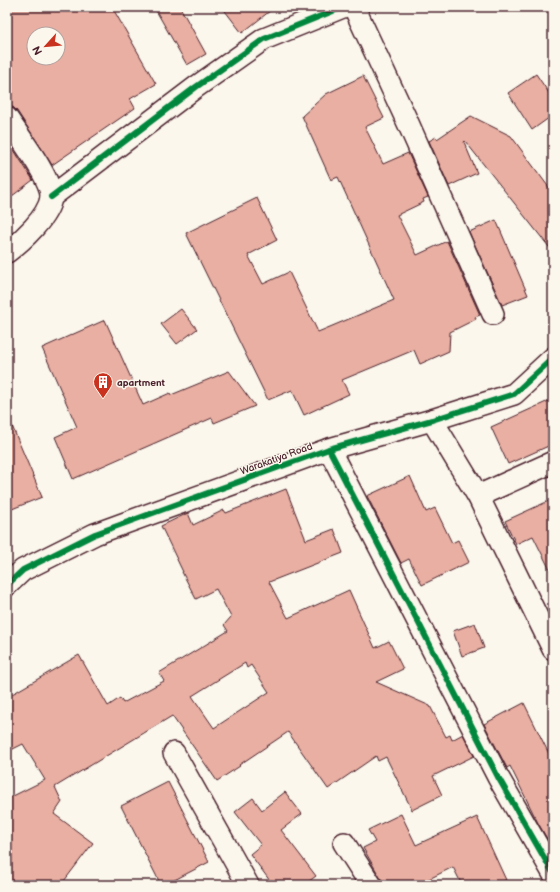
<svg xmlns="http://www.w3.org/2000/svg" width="560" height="892" font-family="'Balsamiq Sans',sans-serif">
  <rect width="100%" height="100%" fill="#fbf7ec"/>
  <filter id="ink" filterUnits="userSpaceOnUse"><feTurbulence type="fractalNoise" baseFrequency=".025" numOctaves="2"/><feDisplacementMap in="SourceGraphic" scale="8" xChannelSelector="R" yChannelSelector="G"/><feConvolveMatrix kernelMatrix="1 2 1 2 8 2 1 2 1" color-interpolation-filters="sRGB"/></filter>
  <g filter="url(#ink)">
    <g fill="#e8afa2" stroke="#4a1f2b" fill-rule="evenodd">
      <path d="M7,7H112L156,84L130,99L135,108L52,165L17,111L13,107L7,106ZM34,34H58V58H34Z"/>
      <path d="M154,7H180L206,54L187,65Z"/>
      <path d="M222,7H275L242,33Z"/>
      <path d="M536,74L553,99V115L532,130L508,93Z"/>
      <path d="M363,76L384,118L365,127L383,164L408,153L428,197L423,199L424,202L397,215L417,255L447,241L480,315L475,317L476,319L450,332L449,351L420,364L414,350L342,380L349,394L304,415L292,390L268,400L186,233L257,198L277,240L248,255L263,284L289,272L318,332L394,300L338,177L331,180L302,116L326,94Z"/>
      <path d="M471,116L511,136L553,193V252L465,141L464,142L477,173L449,186L429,141L436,137L437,139Z"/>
      <path d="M7,139L33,180L7,200Z"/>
      <path d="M496,220L528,295L502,305L469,232Z"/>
      <path d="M181,309L197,329L177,344L161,324Z"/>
      <path d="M105,320L143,405L170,393L171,395L229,371L255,406L214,423L212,418L73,479L55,437L77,427L42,348Z"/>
      <path d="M553,399V444L508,464L491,427Z"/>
      <path d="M7,414L42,497L7,511Z"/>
      <path d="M410,476L426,512L435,508L452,543L458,540L469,562L422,585L409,559L401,563L367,496Z"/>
      <path d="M286,489L306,540L334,529L343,553L269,582L288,618L349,590L375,648L389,641L403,669L376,682L430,706L446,737L450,735L452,740L463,734L474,756L433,776L442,795L412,810L386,757L378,761L376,756L328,789L288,732L239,765L240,766L217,781L172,716L55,787L62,802L54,814L93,843L61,885H7V799L45,780L23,744L7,752V697L79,655L108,706L120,698L123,703L164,681L159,673L228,631L224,625L231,617L216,589L196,599L182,572H183L161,526L188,513L193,525L224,510L226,513ZM245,663L247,668L251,665L269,692L214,728L192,696Z"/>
      <path d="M553,499V576L533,536L516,544L505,521Z"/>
      <path d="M475,623L484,648L462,656L453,631Z"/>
      <path d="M524,703L553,762V849L538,823L510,766L507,768L484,724Z"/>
      <path d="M168,782L209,862L165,885H161L121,806Z"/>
      <path d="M285,792L302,814L281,830L316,876L304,885H273L250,854L261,845L235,812L253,798L262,810Z"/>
      <path d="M401,814L416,845L477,817L506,880L496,885H462L453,867L417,885H383L381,879L363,848L375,842L368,830Z"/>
    </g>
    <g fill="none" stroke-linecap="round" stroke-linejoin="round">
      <defs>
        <g id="minor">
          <path d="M354,7L408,123L493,314"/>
          <path d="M7,118C18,135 53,180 51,198C48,217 22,241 7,252"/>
          <path d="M51,197L196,87L264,39L343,7"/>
          <path d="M432,420L478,496L553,649"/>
          <path d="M329,449L498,777L553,873"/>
          <path d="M478,496L553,462"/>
          <path d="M7,585L23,570L95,534L329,449L432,420L514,394L553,358"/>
          <path d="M174,753L248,885"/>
          <path d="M344,843L371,885"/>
        </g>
      </defs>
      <use href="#minor" stroke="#4a1f2b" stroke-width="24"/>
      <use href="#minor" stroke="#fbf7ec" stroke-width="21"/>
      <defs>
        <g id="cycleway">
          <path d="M51,197L196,87L264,39L343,7"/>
          <path d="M329,449L498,777L553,873"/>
          <path d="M7,585L23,570L95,534L329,449L432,420L514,394L553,358"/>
        </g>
      </defs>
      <use href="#cycleway" stroke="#fbf7ec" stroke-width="8"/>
      <use href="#cycleway" stroke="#00873e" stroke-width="6"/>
    </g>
  </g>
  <defs>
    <symbol id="building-pin" viewBox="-11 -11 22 30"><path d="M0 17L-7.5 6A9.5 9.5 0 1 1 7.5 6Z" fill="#c8321e" stroke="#fbf7ec"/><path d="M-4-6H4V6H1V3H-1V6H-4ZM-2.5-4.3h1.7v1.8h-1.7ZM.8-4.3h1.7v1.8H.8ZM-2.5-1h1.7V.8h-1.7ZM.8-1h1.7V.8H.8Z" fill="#fff"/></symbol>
  </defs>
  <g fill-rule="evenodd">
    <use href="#building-pin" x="92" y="371" width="22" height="30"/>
  </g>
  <g text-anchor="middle" stroke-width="3" stroke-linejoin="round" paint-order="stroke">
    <g font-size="10" font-weight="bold" fill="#4a1f2b" stroke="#fbf7ec" text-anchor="start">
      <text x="117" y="386">apartment</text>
    </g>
    <g font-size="10" fill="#4a1f2b" stroke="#fbf7ec">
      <text transform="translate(276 458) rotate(-20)" y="4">Warakatiya Road</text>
    </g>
  </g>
  <rect width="560" height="892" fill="none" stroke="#fbf7ec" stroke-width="24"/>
  <rect x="12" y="12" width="536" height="868" fill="none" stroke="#4a1f2b" stroke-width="1.5" filter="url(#ink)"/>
  <g transform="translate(46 46) rotate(243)"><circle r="19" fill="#fbf7ec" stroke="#b4a19f"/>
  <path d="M0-3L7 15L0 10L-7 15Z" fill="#c8321e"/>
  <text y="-6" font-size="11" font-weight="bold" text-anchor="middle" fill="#4a1f2b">N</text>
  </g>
</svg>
